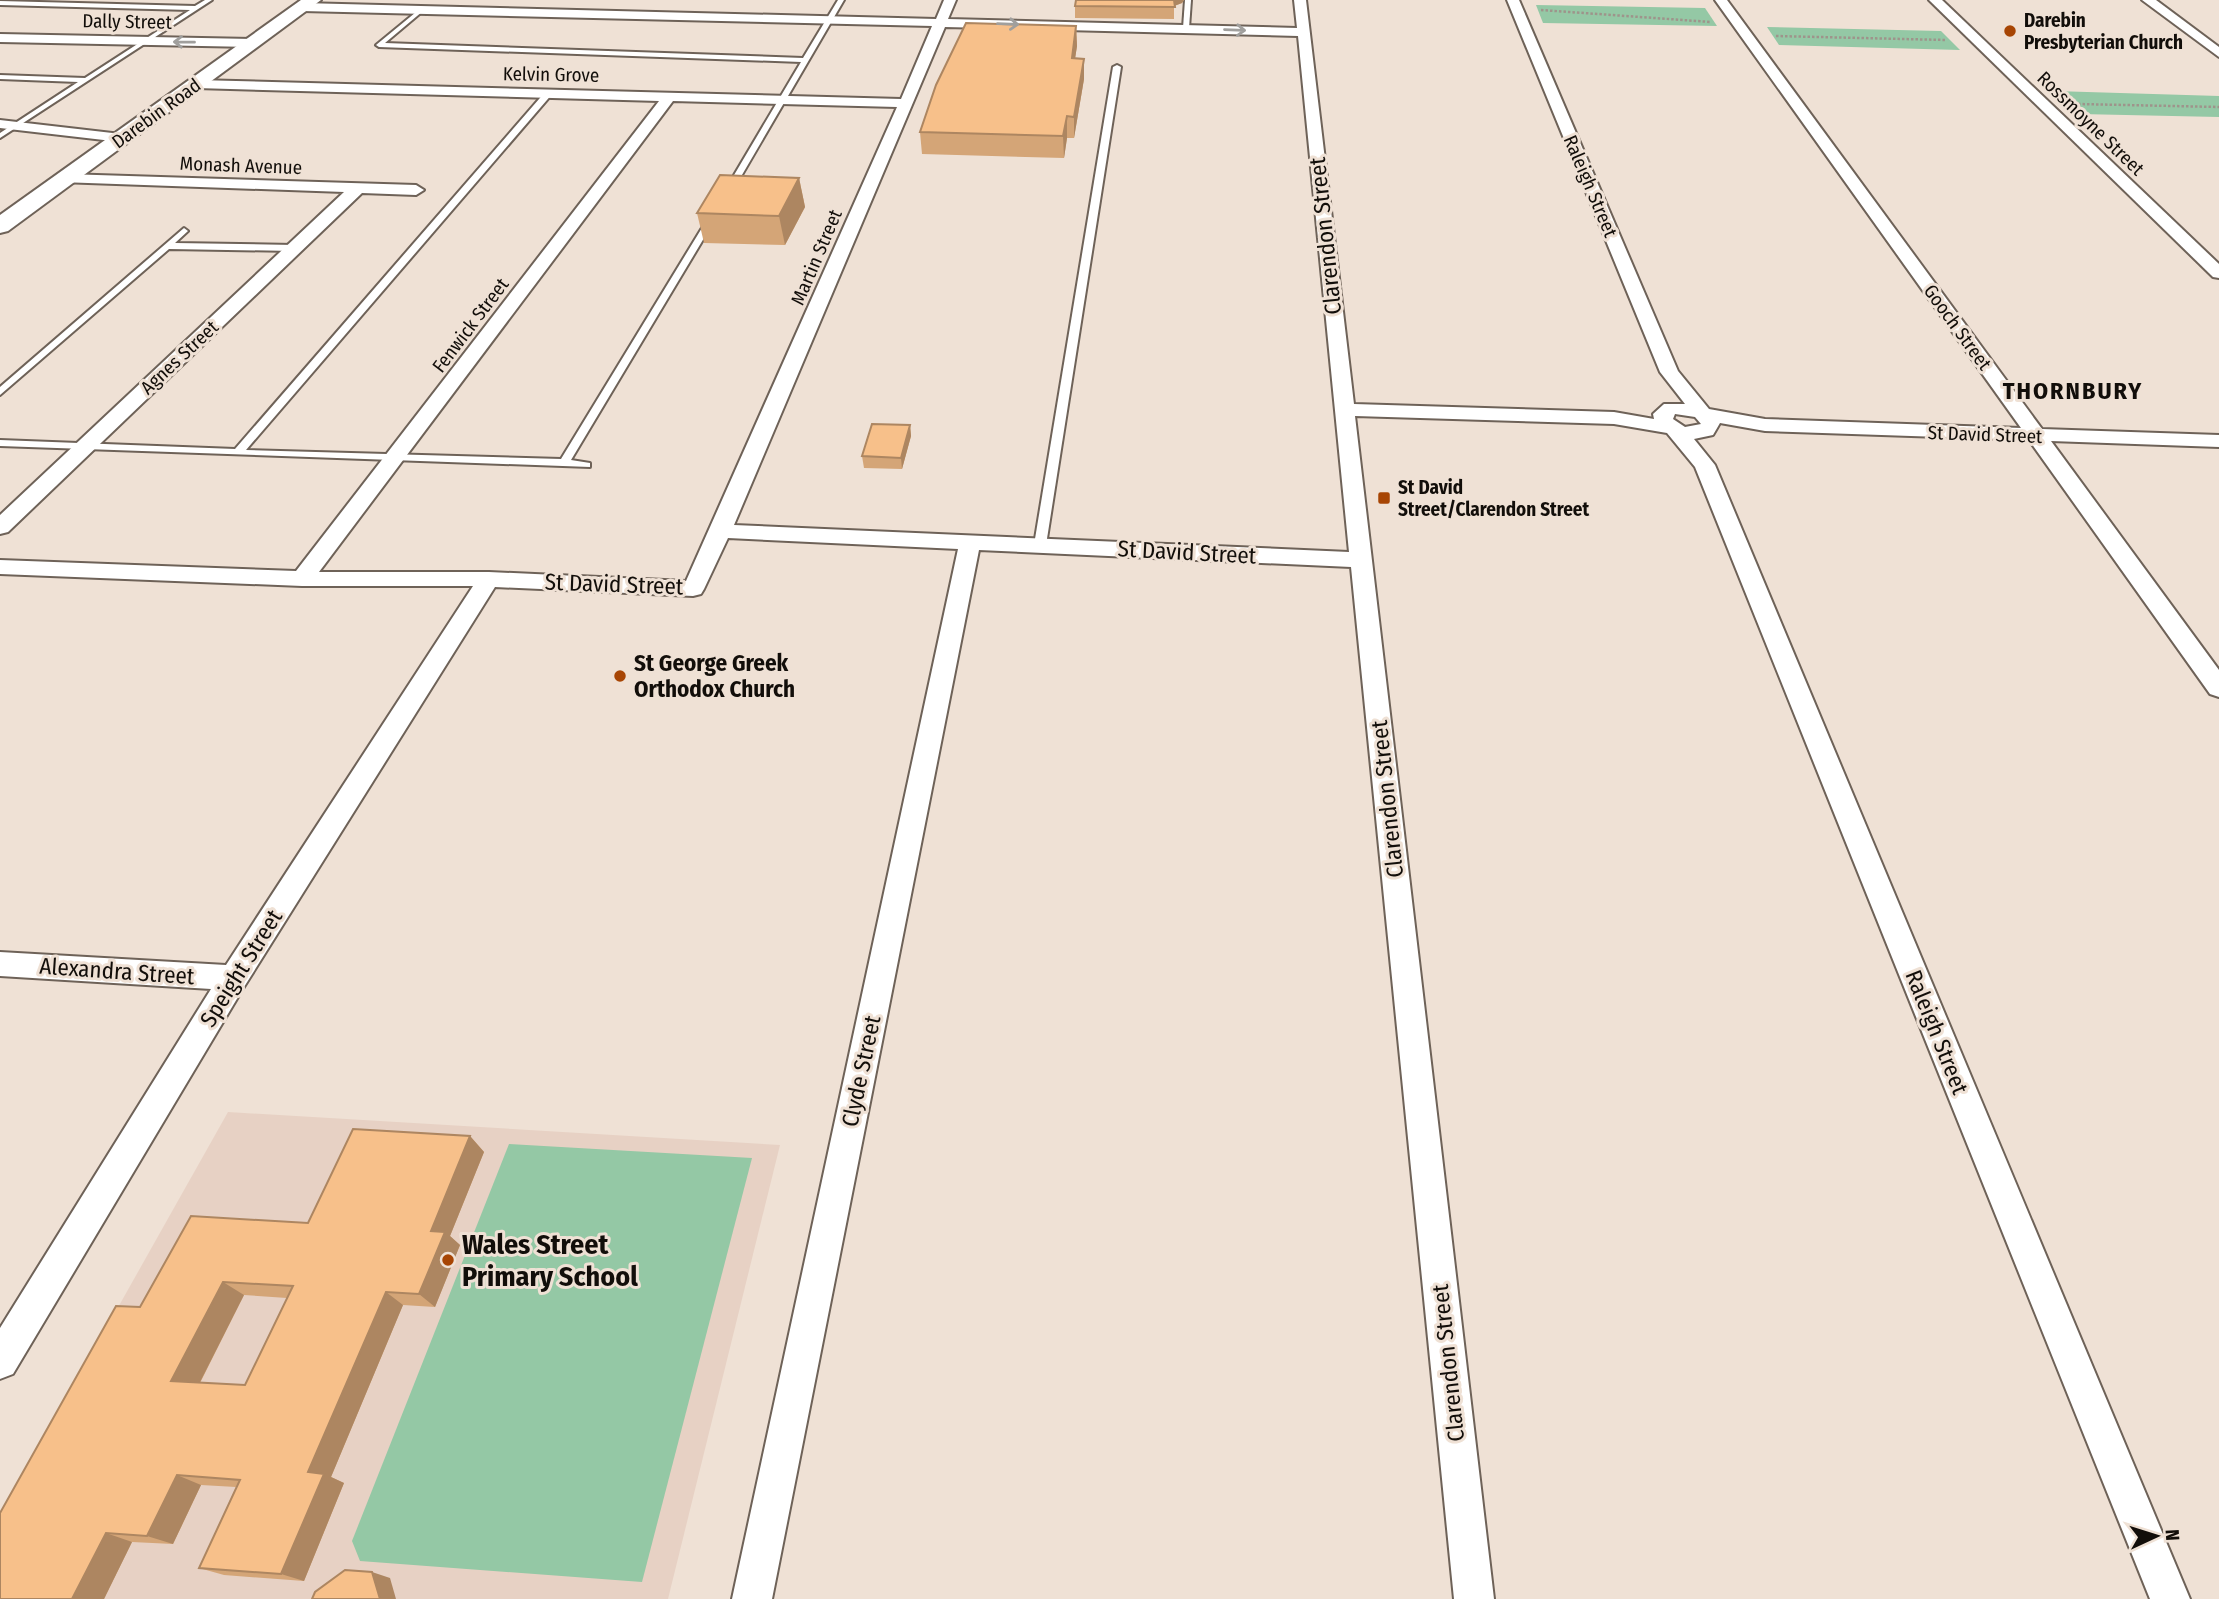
<svg xmlns="http://www.w3.org/2000/svg" width="2219" height="1599" font-family="'Fira Sans Condensed',sans-serif">
  <rect width="100%" height="100%" fill="#efe1d5"/>
  <path fill="#e7d1c4" d="M228,1112L780,1145L668,1599H0V1517Z"/>
  <g fill="#94c8a5">
    <path d="M1536,5L1705,8L1717,26L1543,23Z"/>
    <path d="M1767,27L1941,31L1960,50L1779,45Z"/>
    <path d="M2054,91L2219,96V117L2079,114Z"/>
    <path d="M509,1144L752,1158L642,1582L360,1561L352,1541Z"/>
  </g>
  <g fill="none" stroke-linecap="round" stroke-linejoin="round">
    <defs>
      <g id="lane">
        <path d="M205,0H212L0,138V133L78,82L0,79V75L85,78L190,10L0,5V1L195,6Z"/>
        <path d="M838,0H844L732,192L728,194L724,192L801,62L379,47L376,45L421,8L423,11L385,43L803,58Z"/>
        <path d="M1185,0H1191L1189,28L1186,30L1183,28Z"/>
        <path d="M1117,65L1121,67L1046,545L1040,549L1034,545L1113,67Z"/>
        <path d="M546,91L553,93L246,450L561,459L708,218L715,216L716,218L571,460L590,463V467L0,446V440L235,449Z"/>
        <path d="M184,228L188,231L175,243L294,245L298,248L294,251L169,249L0,395V387Z"/>
      </g>
      <g id="street">
        <path d="M944,0H956L948,19L1297,28L1294,0H1306L1354,404L1614,412L1654,419L1653,414L1664,404H1685L1660,372L1507,0H1519L1678,371L1709,409L1765,419L2021,428L1715,0H1727L2042,429L2219,435V447L2051,441L2219,670V697L2210,694L2029,440L1765,431L1720,423L1713,435L1694,439L1715,465L2190,1599H2150L1695,467L1667,433L1614,424L1355,416L1494,1599H1454L1351,567L979,550L772,1599H732L958,549L728,538L704,589L701,594L693,596L495,587L244,987L13,1374L0,1379V1328L211,989L0,976V952L226,965L473,586H302L0,574V560L296,571L659,101L196,88L189,84L196,80L901,99L932,26L302,11L296,7L302,3L936,19ZM945,27L1298,36L1349,552L734,525ZM673,101L897,107L686,581L489,572H319ZM1675,414L1695,417L1701,424L1685,427L1673,419Z"/>
        <path d="M1929,0H1942L2219,264V278L2213,277Z"/>
        <path d="M2142,0H2156L2219,47V57Z"/>
        <path d="M0,34L252,39L258,43L252,47L0,42Z"/>
        <path d="M0,120L121,134L128,138L121,142L0,128Z"/>
        <path d="M65,174L416,185L424,190L416,195L362,193L8,532L0,534V515L344,192L60,182V176Z"/>
      </g>
      <path id="secondary" d="M301,0H321L8,231L0,233V215Z"/>
    </defs>
    <use href="#lane" stroke="#6e6258" stroke-width="4"/>
    <use href="#street" stroke="#6e6258" stroke-width="4"/>
    <use href="#secondary" stroke="#6e6258" stroke-width="4"/>
    <g stroke="#9e948b" stroke-width="2.5" stroke-dasharray="2.5 2" stroke-linecap="butt">
      <path d="M1541,10L1711,22"/>
      <path d="M1776,36L1946,40"/>
      <path d="M2078,104L2219,107"/>
    </g>
    <use href="#lane" fill="#fff" fill-rule="evenodd"/>
    <use href="#street" fill="#fff" fill-rule="evenodd"/>
    <use href="#secondary" fill="#fff" fill-rule="evenodd"/>
  </g>
  <g fill="#d4a577" fill-rule="evenodd">
    <path d="M1076,0H1184L1182,3L1174,6V19L1075,18V6Z"/>
    <path d="M1076,26L1077,46L1075,58L1084,59V79L1074,138H1067L1064,158L922,154L920,132Z"/>
    <path d="M799,178L805,207L785,245L704,243L697,213Z"/>
    <path d="M910,425L911,436L902,469L864,468L862,456Z"/>
    <path d="M470,1136L484,1152L450,1236L460,1245L435,1307L403,1305L331,1477L344,1483L304,1581L224,1575L199,1568L236,1487L201,1485L173,1544L132,1542L104,1599H0L140,1307L308,1223ZM244,1295L287,1298L245,1385L200,1383Z"/>
  </g>
  <g fill="#ad8661">
    <path d="M1174,0H1184L1182,3L1174,6Z"/>
    <path d="M1076,26L1077,46L1072,79V58Z"/>
    <path d="M1084,59V79L1074,138V117Z"/>
    <path d="M1067,116V138L1064,158L1063,136Z"/>
    <path d="M799,178L805,207L785,245L779,216Z"/>
    <path d="M910,425L911,436L902,469L901,458Z"/>
    <path d="M470,1136L484,1152L450,1236L460,1245L435,1307L419,1294L431,1231Z"/>
    <path d="M223,1282L244,1295L195,1392L171,1381Z"/>
    <path d="M386,1292L403,1305L331,1477L344,1483L304,1581L281,1574L308,1472Z"/>
    <path d="M177,1475L201,1485L173,1544L147,1536Z"/>
    <path d="M106,1533L132,1542L104,1599H72Z"/>
    <path d="M372,1572L390,1578L396,1599H380Z"/>
  </g>
  <g fill="#f7c08a" stroke="#ad8661" stroke-width="2" fill-rule="evenodd">
    <path d="M1076,0H1174L1175,7L1075,6Z"/>
    <path d="M966,23L1076,26L1072,58L1084,59L1074,117L1067,116L1063,136L920,132L936,85Z"/>
    <path d="M720,175L799,178L779,216L697,213Z"/>
    <path d="M872,424L910,425L901,458L862,456Z"/>
    <path d="M353,1129L470,1136L431,1231L445,1232L419,1294L386,1292L308,1472L324,1474L281,1574L199,1568L240,1480L177,1475L147,1536L106,1533L72,1599H0V1513L116,1306L140,1307L191,1216L308,1223ZM223,1282L293,1286L245,1385L171,1381Z"/>
    <path d="M345,1570L372,1572L380,1599H312L315,1592Z"/>
  </g>
  <defs><path id="oneway-shaft" d="M-6 0H5M1.5-3L5.5 0L1.5 3" fill="none" stroke-width="1.6" stroke-linecap="round" stroke-linejoin="round" transform="scale(1.75)"/></defs>
  <g stroke="#a09f9d">
    <use href="#oneway-shaft" transform="translate(1008 24) rotate(2)"/>
    <use href="#oneway-shaft" transform="translate(1235 30) rotate(2)"/>
    <use href="#oneway-shaft" transform="translate(184 42) rotate(-179)"/>
  </g>
  <g fill="#a74504" stroke="#efe1d5" stroke-width="2.5">
    <circle cx="2010" cy="31" r="7"/>
    <rect x="1377" y="491" width="14" height="14" rx="3.5"/>
    <circle cx="620" cy="676" r="7"/>
    <circle cx="448" cy="1260" r="7"/>
  </g>
  <g text-anchor="middle" stroke-width="6" stroke-linejoin="round" paint-order="stroke">
    <g font-size="19" font-weight="bold" fill="#120e0a" stroke="#efe1d5" text-anchor="start">
      <text x="2024" y="27">Darebin<tspan x="2024" dy="22">Presbyterian Church</tspan></text>
      <text x="1398" y="494">St David<tspan x="1398" dy="22">Street/Clarendon Street</tspan></text>
    </g>
    <g font-size="19" fill="#120e0a" stroke="#efe1d5">
      <text transform="translate(127 21) rotate(1)" y="7">Dally Street</text>
      <text transform="translate(551 74) rotate(1)" y="7">Kelvin Grove</text>
      <text transform="translate(156 113) rotate(-36)" y="7">Darebin Road</text>
      <text transform="translate(2091 123) rotate(44)" y="7">Rossmoyne Street</text>
      <text transform="translate(241 165) rotate(2)" y="7">Monash Avenue</text>
      <text transform="translate(1591 186) rotate(67)" y="7">Raleigh Street</text>
      <text transform="translate(816 257) rotate(-67)" y="7">Martin Street</text>
      <text transform="translate(470 325) rotate(-53)" y="7">Fenwick Street</text>
      <text transform="translate(1958 327) rotate(54)" y="7">Gooch Street</text>
      <text transform="translate(179 357) rotate(-43)" y="7">Agnes Street</text>
      <text transform="translate(1985 434) rotate(2)" y="7">St David Street</text>
    </g>
    <g font-size="23" fill="#120e0a" stroke="#efe1d5">
      <text transform="translate(1325 236) rotate(-96)" y="8">Clarendon Street</text>
      <text transform="translate(1187 552) rotate(3)" y="8">St David Street</text>
      <text transform="translate(614 584) rotate(2)" y="8">St David Street</text>
      <text transform="translate(1387 799) rotate(-96)" y="8">Clarendon Street</text>
      <text transform="translate(241 968) rotate(-58)" y="8">Speight Street</text>
      <text transform="translate(117 971) rotate(4)" y="8">Alexandra Street</text>
      <text transform="translate(1937 1032) rotate(68)" y="8">Raleigh Street</text>
      <text transform="translate(861 1071) rotate(-78)" y="8">Clyde Street</text>
      <text transform="translate(1448 1363) rotate(-96)" y="8">Clarendon Street</text>
    </g>
    <g font-size="23" font-weight="bold" fill="#120e0a" stroke="#efe1d5" text-anchor="start">
      <text x="634" y="671">St George Greek<tspan x="634" dy="26">Orthodox Church</tspan></text>
    </g>
    <g font-size="24" font-weight="bold" letter-spacing="2" fill="#120e0a" stroke="#efe1d5">
      <text x="2073" y="399">THORNBURY</text>
    </g>
    <g font-size="28" font-weight="bold" fill="#120e0a" stroke="#efe1d5" text-anchor="start">
      <text x="462" y="1254">Wales Street<tspan x="462" dy="32">Primary School</tspan></text>
    </g>
  </g>
  <g transform="translate(2156 1536) rotate(86)" stroke="#efe1d5" stroke-width="5" paint-order="stroke">
  <path d="M0-5L12 26L0 18L-12 26Z" fill="#120e0a"/>
  <text y="-10" font-size="19" font-weight="bold" text-anchor="middle" fill="#120e0a">N</text>
  </g>
</svg>
